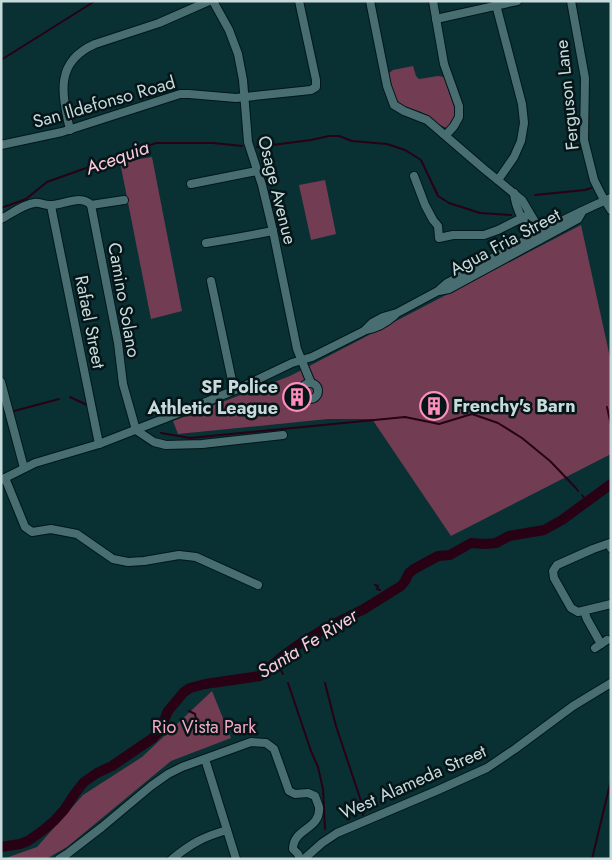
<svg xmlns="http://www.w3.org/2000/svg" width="612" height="860" font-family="Jost,sans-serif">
  <rect width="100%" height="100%" fill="#093033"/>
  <g fill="#723d52">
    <path d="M413,66L416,76L419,79L438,76L444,77L455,109L454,119L448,128C438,126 430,117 421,112C413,109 402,108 397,100C392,93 390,83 388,74L393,70Z"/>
    <path d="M152,157L182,311L151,319L120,162Z"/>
    <path d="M325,180L336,234L311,240L299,185Z"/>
    <path d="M581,225L611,362V454L451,536L372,419H328L178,434L173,421L290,376Z"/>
    <path d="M212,691L231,738L171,761L67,847L46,859H3L37,847L83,795L142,757Z"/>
  </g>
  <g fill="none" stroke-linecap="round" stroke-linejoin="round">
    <g stroke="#290115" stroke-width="2">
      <path d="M1,60L95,1"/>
      <path d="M257,147L311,140L329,136H339L352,141L387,144L405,150L421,160L438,196L449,203L480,213L511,215"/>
      <path d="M535,195L585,190L591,188"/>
      <path d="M1,208L26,199L47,182L156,143H213L242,146"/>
      <path d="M70,397L87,405"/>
      <path d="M607,407L611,425"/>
      <path d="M14,411L59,399"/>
      <path d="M161,433L190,438L405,417L439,424L472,414L498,423L522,438L550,461L575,487L578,491"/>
      <path d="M582,495L587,502"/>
      <path d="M375,585L378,586L377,589L380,590"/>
      <path d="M276,661L283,674"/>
      <path d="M288,683L311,751L318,767L323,789L325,829"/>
      <path d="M325,683L336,726L364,810L363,815"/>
      <path d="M189,711L195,714L197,724"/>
      <path d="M592,859L611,780"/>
    </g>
    <path stroke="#290115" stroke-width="10" d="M1,847L20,844L28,841L42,831L54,821L64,810L76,792L84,782L97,773L112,766L153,738L160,730L168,711L184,692L190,688L205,684L260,676L284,655L301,643L326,628L364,609L401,586L405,581L409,573L414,569L438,556L450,555L471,543L485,544L496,543L509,536L544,530L562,520L611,484"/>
    <defs>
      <g id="minor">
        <path d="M213,1L229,30L238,54L243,80L248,142L262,185L273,231L297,349L311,383"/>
        <path d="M370,1L387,86L394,105L404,111L427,120L484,169L522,200L541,232L539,240"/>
        <path d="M433,1L444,64L459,106V117L454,126L446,135"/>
        <path d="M495,1L522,104L524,123L521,141L514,157L498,180"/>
        <path d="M571,1L585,78L584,140L594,180L602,196L611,210"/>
        <path d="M436,19L517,1"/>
        <path d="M70,130C62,94 54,62 95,44L159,23L209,1"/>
        <path d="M1,145L62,132L180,94H189L236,98L311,90L316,87V80L299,1"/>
        <path d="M414,176L425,205L433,220L438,226L439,238L453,235H484L498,230L530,214"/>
        <path d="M191,184L257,171"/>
        <path d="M514,193C515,206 526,232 538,239"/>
        <path d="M91,205L118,343L123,384L136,430L154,442L166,445L202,444L283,435"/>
        <path d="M51,206L99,444"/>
        <path d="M1,219C11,214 22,205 34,203C39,202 44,205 49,205C62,206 81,193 91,205L124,200"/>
        <path d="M206,243L236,238L273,231"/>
        <path d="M211,281L234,390"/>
        <path d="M439,291L449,289L578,219L582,212"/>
        <path d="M366,330C378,328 386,323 395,315"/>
        <path d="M1,382L24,468"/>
        <circle cx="310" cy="391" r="8"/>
        <path d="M5,478L25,527L32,532L51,529L77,534L113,559L128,562L144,561L179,555L196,557L258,585"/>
        <path d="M1,480L35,463L99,444L199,405L242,387L292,363L312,357L364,331L372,323L383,317L397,313L438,291L447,283C501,254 554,222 611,198"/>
        <path d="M611,548L610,543L593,549L557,565L553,571L554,578L571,608L578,612L611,604"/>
        <path d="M584,611L587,619L601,644"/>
        <path d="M595,648L607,640"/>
        <path d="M205,759L236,859"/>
        <path d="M59,859L67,854L102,827L151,786L168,774L182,767L251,742L266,743L274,749L289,791L295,794L308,793L315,796C316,799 318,804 319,807C321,830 293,828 293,849L298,854L300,859"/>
        <path d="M172,859C192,843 203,837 227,830"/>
        <path d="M304,859L322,843L337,833L436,791L487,768L515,749L573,706L611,683"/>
      </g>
    </defs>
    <use href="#minor" stroke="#001719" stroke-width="10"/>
    <use href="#minor" stroke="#496e71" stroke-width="8"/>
  </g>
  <defs>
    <symbol id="building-ring" viewBox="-11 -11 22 22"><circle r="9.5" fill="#061517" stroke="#fe8ebc" stroke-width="1.5"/><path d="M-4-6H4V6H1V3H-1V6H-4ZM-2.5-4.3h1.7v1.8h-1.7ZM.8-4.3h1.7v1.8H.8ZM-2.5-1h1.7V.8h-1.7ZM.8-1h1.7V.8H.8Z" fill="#fe8ebc"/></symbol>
  </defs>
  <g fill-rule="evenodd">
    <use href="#building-ring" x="281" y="381" width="32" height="32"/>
    <use href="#building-ring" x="418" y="390" width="32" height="32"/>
  </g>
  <g text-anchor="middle" stroke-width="5" stroke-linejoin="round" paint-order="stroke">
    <g font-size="18" fill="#c7dbdd" stroke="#061517">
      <text transform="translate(567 95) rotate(-96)" y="6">Ferguson Lane</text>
      <text transform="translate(104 102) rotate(-16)" y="6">San Ildefonso Road</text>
      <text transform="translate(277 190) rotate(76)" y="6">Osage Avenue</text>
      <text transform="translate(505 242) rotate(-28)" y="6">Agua Fria Street</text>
      <text transform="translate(124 300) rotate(80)" y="6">Camino Solano</text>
      <text transform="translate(90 322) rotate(79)" y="6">Rafael Street</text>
      <text transform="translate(413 782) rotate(-24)" y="6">West Alameda Street</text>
    </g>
    <g font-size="18" font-weight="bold" fill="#c7dbdd" stroke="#061517" text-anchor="end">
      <text x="278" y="393">SF Police<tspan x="278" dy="21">Athletic League</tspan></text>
      <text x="453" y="412" text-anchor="start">Frenchy's Barn</text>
    </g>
    <g font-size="18" fill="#f3abc6" stroke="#061517">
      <text x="204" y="733">Rio Vista Park</text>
    </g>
    <g font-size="19" font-style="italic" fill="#fdcbdd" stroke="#061517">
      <text transform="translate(117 157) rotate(-20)" y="7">Acequia</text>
      <text transform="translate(307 643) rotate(-32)" y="7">Santa Fe River</text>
    </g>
  </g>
  <rect width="612" height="860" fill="none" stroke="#c7dbdd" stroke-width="5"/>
</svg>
